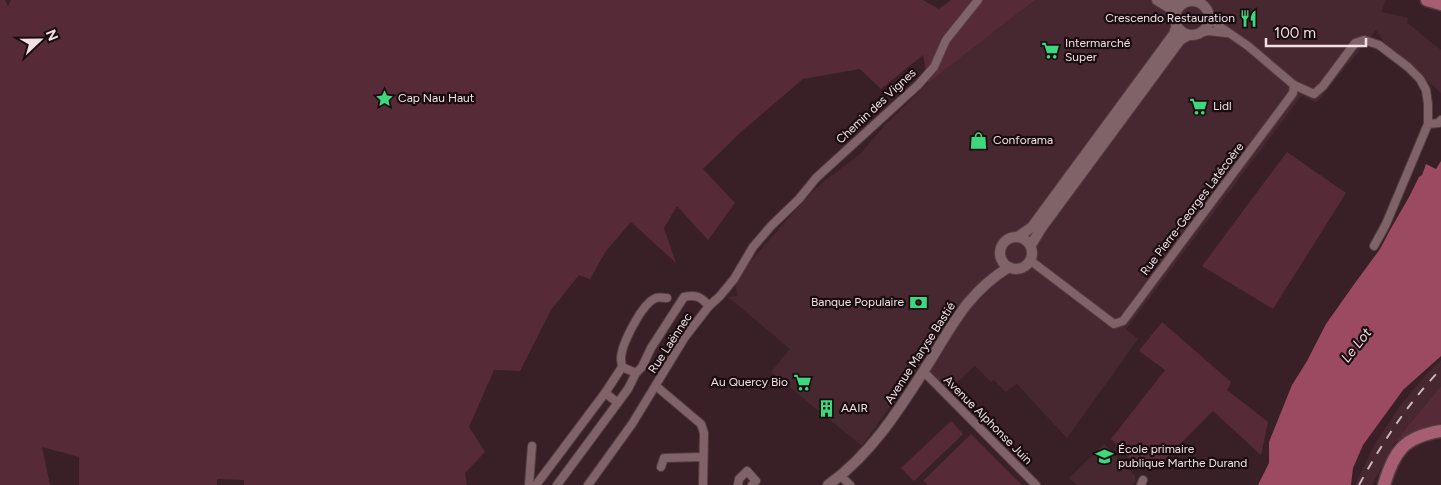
<svg xmlns="http://www.w3.org/2000/svg" width="1441" height="485" font-family="Figtree,sans-serif">
  <rect width="100%" height="100%" fill="#392026"/>
  <g fill="#472831">
    <path d="M1035,0H1385L1382,12L1408,18L1407,23L1441,50V93L1384,42L1376,30L1316,103L1302,95L1126,329L1138,339L1067,438L1017,384L1006,392L994,380L991,382L975,366L948,390L933,374L917,369L862,446L771,372L790,349L728,297L737,296L736,283L750,262L806,198L822,183L860,154L886,124L928,83Z"/>
    <path d="M1441,360V386L1395,442L1372,485H1355L1375,444L1400,406L1424,377Z"/>
    <path d="M1104,444L1135,476V482L1132,485H1077L1069,478Z"/>
  </g>
  <g fill="#572a37">
    <path d="M0,0H5L8,6L11,0H923L939,9L951,0H1035L928,83L923,55L881,89L860,69L803,79L741,132L703,169L735,203L708,240L677,206L664,228L676,263L631,222L606,251L590,279L579,275L551,310L520,371L494,370L469,427L485,452L465,473L467,485H244V480L217,479V485H79V457L42,447L50,485H0Z"/>
    <path d="M1287,152L1346,193L1273,309L1202,266Z"/>
    <path d="M1162,322L1231,382L1227,390L1268,422L1261,455L1213,411L1155,469L1149,466L1136,465L1111,439L1165,370L1139,351Z"/>
    <path d="M1441,386V423L1424,427L1395,442Z"/>
    <path d="M951,421L963,434L914,481L901,468Z"/>
    <path d="M971,434L1022,485H928L923,481Z"/>
  </g>
  <path fill="#9c4a62" d="M1441,161V356L1403,390L1363,445L1353,468L1351,485H1258L1269,463V442L1292,385L1307,361L1326,324L1355,283L1380,249L1390,230L1409,197L1419,177L1422,175L1426,164L1436,169Z"/>
  <g fill="none" stroke-linecap="round" stroke-linejoin="round">
    <defs>
      <g id="minor">
        <path d="M1203,32L1208,31L1226,33"/>
        <path d="M1294,85L1314,94L1323,86L1355,43L1364,40L1379,45L1408,67L1420,79L1426,90L1428,104V124L1386,224L1374,246"/>
        <path d="M1428,124L1439,123L1441,120"/>
        <path d="M1031,261L1114,324L1123,321L1293,93L1294,85L1248,46L1209,19"/>
        <path d="M667,298C664,298 659,297 656,298C642,303 621,345 621,359C621,362 622,364 622,367L636,373L642,367L651,348L684,297C696,294 701,297 709,306"/>
        <path d="M924,372L1036,485"/>
        <path d="M656,386L701,424L704,433L703,485"/>
        <path d="M605,393L622,367"/>
        <path d="M661,467L664,458L703,457"/>
        <path d="M841,476L850,485"/>
        <path d="M529,485L532,446"/>
        <path d="M536,485L605,393L617,402"/>
        <path d="M557,485L628,389L636,373"/>
        <path d="M588,485L632,424L685,337L709,306L720,296L734,279L753,247L771,226L799,199L816,178L918,85L934,67L946,40L978,0"/>
        <path d="M738,485L739,479L747,471L756,481L752,485"/>
        <path d="M1141,485L1143,480"/>
      </g>
      <g id="tertiary">
        <path d="M1157,0L1170,8L1175,15"/>
        <path d="M1171,0L1183,3"/>
        <circle cx="1192" cy="18" r="17"/>
        <path d="M1019,236L1032,227L1174,34L1177,25"/>
        <circle cx="1016" cy="253" r="16"/>
        <path d="M1031,245L1042,227L1180,40L1189,35"/>
        <path d="M828,485C869,456 897,413 923,372C951,329 964,295 1009,267"/>
      </g>
      <g id="primary">
        <path d="M1427,0L1441,4"/>
        <path d="M1384,485C1394,451 1404,437 1441,431"/>
      </g>
    </defs>
    <use href="#minor" stroke="#523d42" stroke-width="10"/>
    <use href="#tertiary" stroke="#523d42" stroke-width="12"/>
    <use href="#primary" stroke="#523d42" stroke-width="15"/>
    <use href="#minor" stroke="#806269" stroke-width="8"/>
    <use href="#tertiary" stroke="#806269" stroke-width="10"/>
    <use href="#primary" stroke="#a75e73" stroke-width="12"/>
    <path stroke="#c9b6ba" stroke-width="2" stroke-dasharray="9 9" stroke-linecap="butt" d="M1359,485C1382,443 1408,403 1441,369"/>
  </g>
  <defs>
    <symbol id="restaurant-bare" viewBox="-9 -9 18 18"><path d="M-5-6h1v4h1v-4h1v4h1v-4h1v5L-1.5 .5V6h-2V.5L-5-1ZM5-6V6H3V1.5H1.5Q1.5-4 5-6Z" fill="#3dd77d" stroke="#190d10" stroke-width="2.5" paint-order="stroke"/></symbol>
    <symbol id="supermarket-bare" viewBox="-9 -9 18 18"><path d="M-6-5.5h2.5l.6 2H6L4.5 2H-2.5L-4.4-4H-6ZM-1.5 3.2a1.3 1.3 0 1 0 .1 0ZM3 3.2a1.3 1.3 0 1 0 .1 0Z" fill="#3dd77d" stroke="#190d10" stroke-width="2.5" paint-order="stroke"/></symbol>
    <symbol id="sight-bare" viewBox="-9 -9 18 18"><path d="M0-6L1.8-2.2L6-1.7L2.9 1.2L3.7 5.4L0 3.3L-3.7 5.4L-2.9 1.2L-6-1.7L-1.8-2.2Z" fill="#3dd77d" stroke="#190d10" stroke-width="2.5" paint-order="stroke"/></symbol>
    <symbol id="shop-bare" viewBox="-9 -9 18 18"><path d="M-5-2.5h2.3a2.7 3.5 0 0 1 5.4 0H5L5.5 6h-11ZM-1.5-2.5h3a1.5 2.3 0 0 0-3 0Z" fill="#3dd77d" stroke="#190d10" stroke-width="2.5" paint-order="stroke"/></symbol>
    <symbol id="bank-bare" viewBox="-9 -9 18 18"><path d="M-6-4H6V4H-6ZM0-2.3a2.3 2.3 0 1 0 0 4.6a2.3 2.3 0 1 0 0-4.6Z" fill="#3dd77d" stroke="#190d10" stroke-width="2.5" paint-order="stroke"/></symbol>
    <symbol id="building-bare" viewBox="-9 -9 18 18"><path d="M-4-6H4V6H1V3H-1V6H-4ZM-2.5-4.3h1.7v1.8h-1.7ZM.8-4.3h1.7v1.8H.8ZM-2.5-1h1.7V.8h-1.7ZM.8-1h1.7V.8H.8Z" fill="#3dd77d" stroke="#190d10" stroke-width="2.5" paint-order="stroke"/></symbol>
    <symbol id="school-bare" viewBox="-9 -9 18 18"><path d="M0-5L7-2L0 1L-7-2ZM-4 1L0 2.5L4 1V4Q0 6-4 4Z" fill="#3dd77d" stroke="#190d10" stroke-width="2.5" paint-order="stroke"/></symbol>
  </defs>
  <g fill-rule="evenodd">
    <use href="#restaurant-bare" x="1236" y="6" width="25" height="25"/>
    <use href="#supermarket-bare" x="1038" y="38" width="25" height="25"/>
    <use href="#sight-bare" x="372" y="86" width="25" height="25"/>
    <use href="#supermarket-bare" x="1186" y="94" width="25" height="25"/>
    <use href="#shop-bare" x="966" y="128" width="25" height="25"/>
    <use href="#bank-bare" x="906" y="290" width="25" height="25"/>
    <use href="#supermarket-bare" x="790" y="370" width="25" height="25"/>
    <use href="#building-bare" x="814" y="396" width="25" height="25"/>
    <use href="#school-bare" x="1092" y="444" width="25" height="25"/>
  </g>
  <g text-anchor="middle" stroke-width="4.5" stroke-linejoin="round" paint-order="stroke">
    <g font-size="12" fill="#f2e0e4" stroke="#190d10" text-anchor="start">
      <text x="1235" y="22" text-anchor="end">Crescendo Restauration</text>
      <text x="1065" y="47">Intermarché<tspan x="1065" dy="14">Super</tspan></text>
      <text x="398" y="102">Cap Nau Haut</text>
      <text x="1213" y="110">Lidl</text>
      <text x="993" y="144">Conforama</text>
      <text x="904" y="306" text-anchor="end">Banque Populaire</text>
      <text x="788" y="386" text-anchor="end">Au Quercy Bio</text>
      <text x="841" y="412">AAIR</text>
      <text x="1118" y="453">École primaire<tspan x="1118" dy="14">publique Marthe Durand</tspan></text>
    </g>
    <g font-size="12" fill="#f2e0e4" stroke="#190d10">
      <text transform="translate(876 106) rotate(-43)" y="4">Chemin des Vignes</text>
      <text transform="translate(1192 209) rotate(-53)" y="4">Rue Pierre-Georges Latécoère</text>
      <text transform="translate(670 343) rotate(-57)" y="4">Rue Laënnec</text>
      <text transform="translate(920 353) rotate(-57)" y="4">Avenue Maryse Bastié</text>
      <text transform="translate(988 420) rotate(45)" y="4">Avenue Alphonse Juin</text>
    </g>
    <g font-size="14" font-style="italic" fill="#f4dbe1" stroke="#190d10">
      <text transform="translate(1356 345) rotate(-52)" y="5">Le Lot</text>
    </g>
  </g>
  <g transform="translate(40 40) rotate(68)" stroke="#190d10" stroke-width="4" paint-order="stroke">
  <path d="M0-4L9 19L0 12L-9 19Z" fill="#f2e0e4"/>
  <text y="-8" font-size="14" font-weight="bold" text-anchor="middle" fill="#f2e0e4">N</text>
  </g>
  <path d="M1266 38v8h100v-8" fill="none" stroke="#f2e0e4" stroke-width="2.5"/>
  <text x="1274" y="38" font-size="15" fill="#f2e0e4" stroke="#190d10" stroke-width="4" paint-order="stroke">100 m</text>
</svg>
